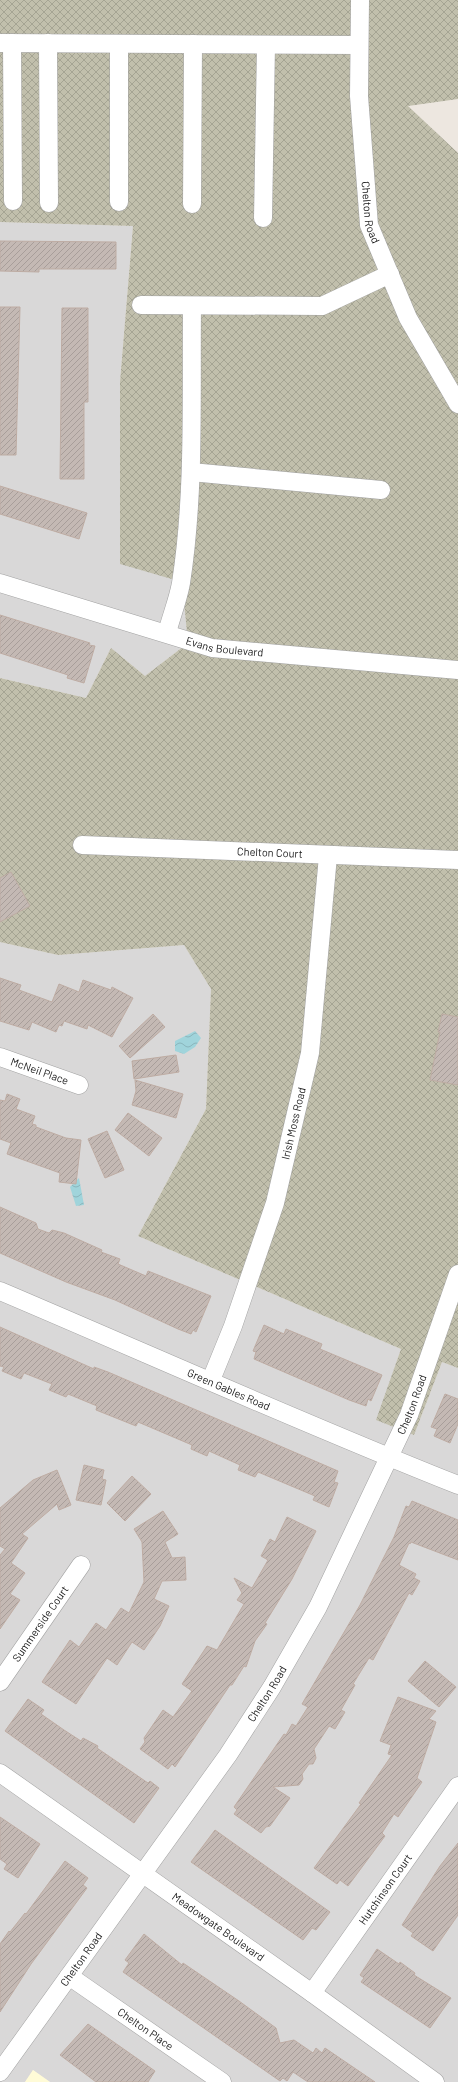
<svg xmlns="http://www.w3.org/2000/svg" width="458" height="2082" font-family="Barlow,sans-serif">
  <defs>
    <pattern id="construction-cross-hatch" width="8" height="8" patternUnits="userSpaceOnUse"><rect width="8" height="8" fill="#c1bfac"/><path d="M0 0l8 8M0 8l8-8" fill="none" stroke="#a5a493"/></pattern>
    <pattern id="water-waves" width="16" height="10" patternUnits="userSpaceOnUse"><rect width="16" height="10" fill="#a0d4db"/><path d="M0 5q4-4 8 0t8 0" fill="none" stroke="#89b5bb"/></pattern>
    <pattern id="building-hatch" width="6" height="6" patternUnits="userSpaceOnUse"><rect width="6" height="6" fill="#c4b9b4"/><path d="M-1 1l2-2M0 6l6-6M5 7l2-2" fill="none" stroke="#a89e9a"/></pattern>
  </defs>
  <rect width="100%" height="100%" fill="#ede7e0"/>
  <g fill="#d9d8d8">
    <path d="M0,222L133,226L120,382L182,582L188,643L145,676L111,648L86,698L0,678Z"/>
    <path d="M0,942L58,955L184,945L211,989L206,1109L138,1236L401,1349L377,1420L414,1435L442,1362L458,1368V2082H50L33,2070L25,2082H0Z"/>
  </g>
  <path fill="#fffbd7" d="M33,2070L50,2082H25Z"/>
  <path fill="url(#construction-cross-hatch)" d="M0,0H458V99L408,106L458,153V1368L442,1362L414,1435L376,1420L401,1349L138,1236L206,1109L211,989L184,945L58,955L0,942V678L86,698L111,648L145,676L188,643L182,582L120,564V382L133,226L0,222Z"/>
  <g fill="url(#water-waves)">
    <path d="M195,1031L201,1038L195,1047L184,1054L175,1051V1041Z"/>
    <path d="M79,1178L84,1205L76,1206L70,1187Z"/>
  </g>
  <g fill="url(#building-hatch)" stroke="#beaca3">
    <path d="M0,241L116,242V269H39V272L0,271Z"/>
    <path d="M0,307H20L16,455H0Z"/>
    <path d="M62,308H88V402H84V479H60Z"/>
    <path d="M0,486L87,513L79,539L0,514Z"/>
    <path d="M0,615L90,643L89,645L95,646L84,683L67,678L68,675L0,653Z"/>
    <path d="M11,872L30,906L0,922V878Z"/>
    <path d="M0,978L21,985L19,990L52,1002L59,984L79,992L83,980L111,990L112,987L133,998L112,1037L88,1025L87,1029L64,1021L62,1026L59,1025L56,1032L32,1022L29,1030L0,1021Z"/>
    <path d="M153,1014L165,1027L130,1058L119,1046Z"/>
    <path d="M442,1014L458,1017V1085L430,1080L440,1032H438Z"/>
    <path d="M176,1055L179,1072L134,1079L132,1061Z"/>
    <path d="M135,1080L183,1094L176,1118L132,1105L136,1091Z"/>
    <path d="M7,1094L20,1099L16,1109L35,1116L32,1124L36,1125V1127L66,1138L81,1140L76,1184L59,1182L60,1173L7,1154L11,1143L0,1139V1100L5,1101Z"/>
    <path d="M128,1113L162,1138L149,1156L115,1130Z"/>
    <path d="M107,1131L124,1170L105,1178L88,1139Z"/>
    <path d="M0,1207L36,1223L38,1229L49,1233L52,1230L64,1233L102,1250L101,1252L120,1259L118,1264L146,1276L148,1271L211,1296L196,1332L193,1330L191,1334L178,1329L115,1300L66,1282L0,1253Z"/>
    <path d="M264,1325L284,1334L286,1329L322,1344L320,1349L382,1375L371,1401L368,1399L366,1406L349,1400L254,1359L256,1352L253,1351Z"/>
    <path d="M0,1327L94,1369V1367L108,1372L338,1471L334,1482L338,1483L329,1507L313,1500L315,1496L258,1472L255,1477L238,1470L240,1465L209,1451L207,1456L191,1449L192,1445L138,1422L136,1426L96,1410L97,1406L68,1394L66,1397L49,1390L52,1384L24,1373L21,1379L2,1371L4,1367L0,1366Z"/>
    <path d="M445,1394L458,1399V1424L450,1443L434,1436L437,1429L431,1427Z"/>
    <path d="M84,1465L104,1470L102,1479L106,1480L101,1505L76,1500Z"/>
    <path d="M57,1470L71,1505L59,1510L57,1504L22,1534L28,1538L11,1563L25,1573L10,1594L20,1600L0,1629V1555L5,1549L0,1546V1508L33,1480Z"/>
    <path d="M132,1476L151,1494L125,1521L107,1503Z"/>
    <path d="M412,1501L458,1520V1560L411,1542L410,1544L409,1543L399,1565L416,1574L414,1578L420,1581L412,1595L409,1593L373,1660L369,1658L353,1684L355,1685L341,1710L345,1712L335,1729L329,1726L314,1749L316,1758L313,1764H309L302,1774L303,1779L299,1785L273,1787L290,1798L270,1826L266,1827L261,1833L234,1814L237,1810L234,1807L284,1734L286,1735L292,1724L296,1726L308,1707L302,1704L360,1605L394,1537L406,1506L409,1507Z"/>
    <path d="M163,1511L178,1534L165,1542L172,1558L185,1557L186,1580L162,1581L154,1599L169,1606L160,1626L144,1650L132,1642L117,1665L107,1658L76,1704L42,1682L70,1640L79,1647L96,1623L106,1630L121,1608L129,1613L144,1582L142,1542L134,1529Z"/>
    <path d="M287,1517L316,1531L292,1579L265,1623L267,1624L255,1641L246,1667L244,1666L232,1685H230L175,1767L172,1764L168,1769L140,1749L145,1742L144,1738L163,1710L173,1717L192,1691L182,1684L207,1646L217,1650L244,1604L237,1600L242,1593L234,1578L252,1588L268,1560L261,1556L270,1539L275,1542Z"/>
    <path d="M425,1661L456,1687L439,1707L408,1681Z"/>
    <path d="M398,1697L436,1711L429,1719L436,1722L417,1778L422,1782L398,1817L394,1814L382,1833L385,1836L348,1886L340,1880L337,1884L314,1868L361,1804L359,1803L392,1755L388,1754L391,1745L380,1741Z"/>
    <path d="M28,1699L44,1710L41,1714L64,1730L81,1741L83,1738L98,1746L97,1748L148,1783L150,1781L159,1788L134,1823L5,1731Z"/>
    <path d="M0,1817L40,1844L18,1878L4,1869L7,1864L0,1859Z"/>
    <path d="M215,1830L330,1912L316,1930L312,1928L303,1940L191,1862Z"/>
    <path d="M458,1843V1915L433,1951L411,1936L413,1933L402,1925L440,1866Z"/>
    <path d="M65,1861L88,1878L83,1885L87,1888L31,1964L0,2012V1944L9,1931L10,1932L25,1913L26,1914Z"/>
    <path d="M144,1934L182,1965L183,1963L239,2001L276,2028L280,2043L294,2040L313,2053L316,2048L322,2053L325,2048L375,2082H308L293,2072L287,2081L283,2078L280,2081L123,1972L129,1963L125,1960Z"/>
    <path d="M377,1949L399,1964L400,1962L415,1973L414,1975L451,1998L430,2028L361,1982L364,1978L360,1975Z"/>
    <path d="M88,2024L155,2071L148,2082H96L60,2055Z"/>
  </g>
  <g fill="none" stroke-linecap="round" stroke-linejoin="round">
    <defs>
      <g id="minor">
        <path id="s1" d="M360,0L359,96L369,225L408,318L458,404"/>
        <path d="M0,43L359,45"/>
        <path d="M12,43L13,201"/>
        <path d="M48,43L49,203"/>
        <path d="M119,202V44"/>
        <path d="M192,204L193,44"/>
        <path d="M263,218L266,45"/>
        <path d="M141,305L322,306L390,274"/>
        <path d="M191,472L381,490"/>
        <path id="s2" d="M0,583L212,648L458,670"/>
        <path d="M167,633C171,617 178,600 181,583C195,492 191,399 192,306"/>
        <path id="s3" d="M82,845L458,860"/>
        <path id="s4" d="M0,1057L79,1085"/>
        <path id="s5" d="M0,1291C153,1356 304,1424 458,1485"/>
        <path id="s6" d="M211,1380L233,1326L275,1203L310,1053L328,856"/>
        <path id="s7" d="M0,1682L81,1565"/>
        <path id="s8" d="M0,1773L312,1993L435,2082"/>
        <path id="s9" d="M69,1976L222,2082"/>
        <path id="s10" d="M312,1993L458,1786"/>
        <path id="s11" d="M0,2072L228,1755L272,1687L318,1607L409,1415L458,1274"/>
      </g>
    </defs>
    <use href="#minor" stroke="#a2a2a2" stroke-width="19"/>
    <use href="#minor" stroke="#fff" stroke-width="18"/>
  </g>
  <g text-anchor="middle" stroke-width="3" stroke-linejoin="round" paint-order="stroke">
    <g font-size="11" fill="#1b1b1b" stroke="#fff">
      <text dy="4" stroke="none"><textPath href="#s1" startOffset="213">Chelton Road</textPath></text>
      <text dy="4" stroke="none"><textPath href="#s2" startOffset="234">Evans Boulevard</textPath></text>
      <text dy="4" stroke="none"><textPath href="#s3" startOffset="188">Chelton Court</textPath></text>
      <text dy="4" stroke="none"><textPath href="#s4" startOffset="42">McNeil Place</textPath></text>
      <text dy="4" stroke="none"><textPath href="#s6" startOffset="270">Irish Moss Road</textPath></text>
      <text dy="4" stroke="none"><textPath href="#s5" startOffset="249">Green Gables Road</textPath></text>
      <text dy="4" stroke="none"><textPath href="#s11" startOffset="787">Chelton Road</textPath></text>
      <text dy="4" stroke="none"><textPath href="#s7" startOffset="71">Summerside Court</textPath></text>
      <text dy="4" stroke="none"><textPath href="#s11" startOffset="463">Chelton Road</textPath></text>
      <text dy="4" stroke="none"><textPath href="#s10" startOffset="127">Hutchinson Court</textPath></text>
      <text dy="4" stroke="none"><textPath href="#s8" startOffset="267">Meadowgate Boulevard</textPath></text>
      <text dy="4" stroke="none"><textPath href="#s11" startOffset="139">Chelton Road</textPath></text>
      <text dy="4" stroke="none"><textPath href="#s9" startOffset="93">Chelton Place</textPath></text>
    </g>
  </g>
</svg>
